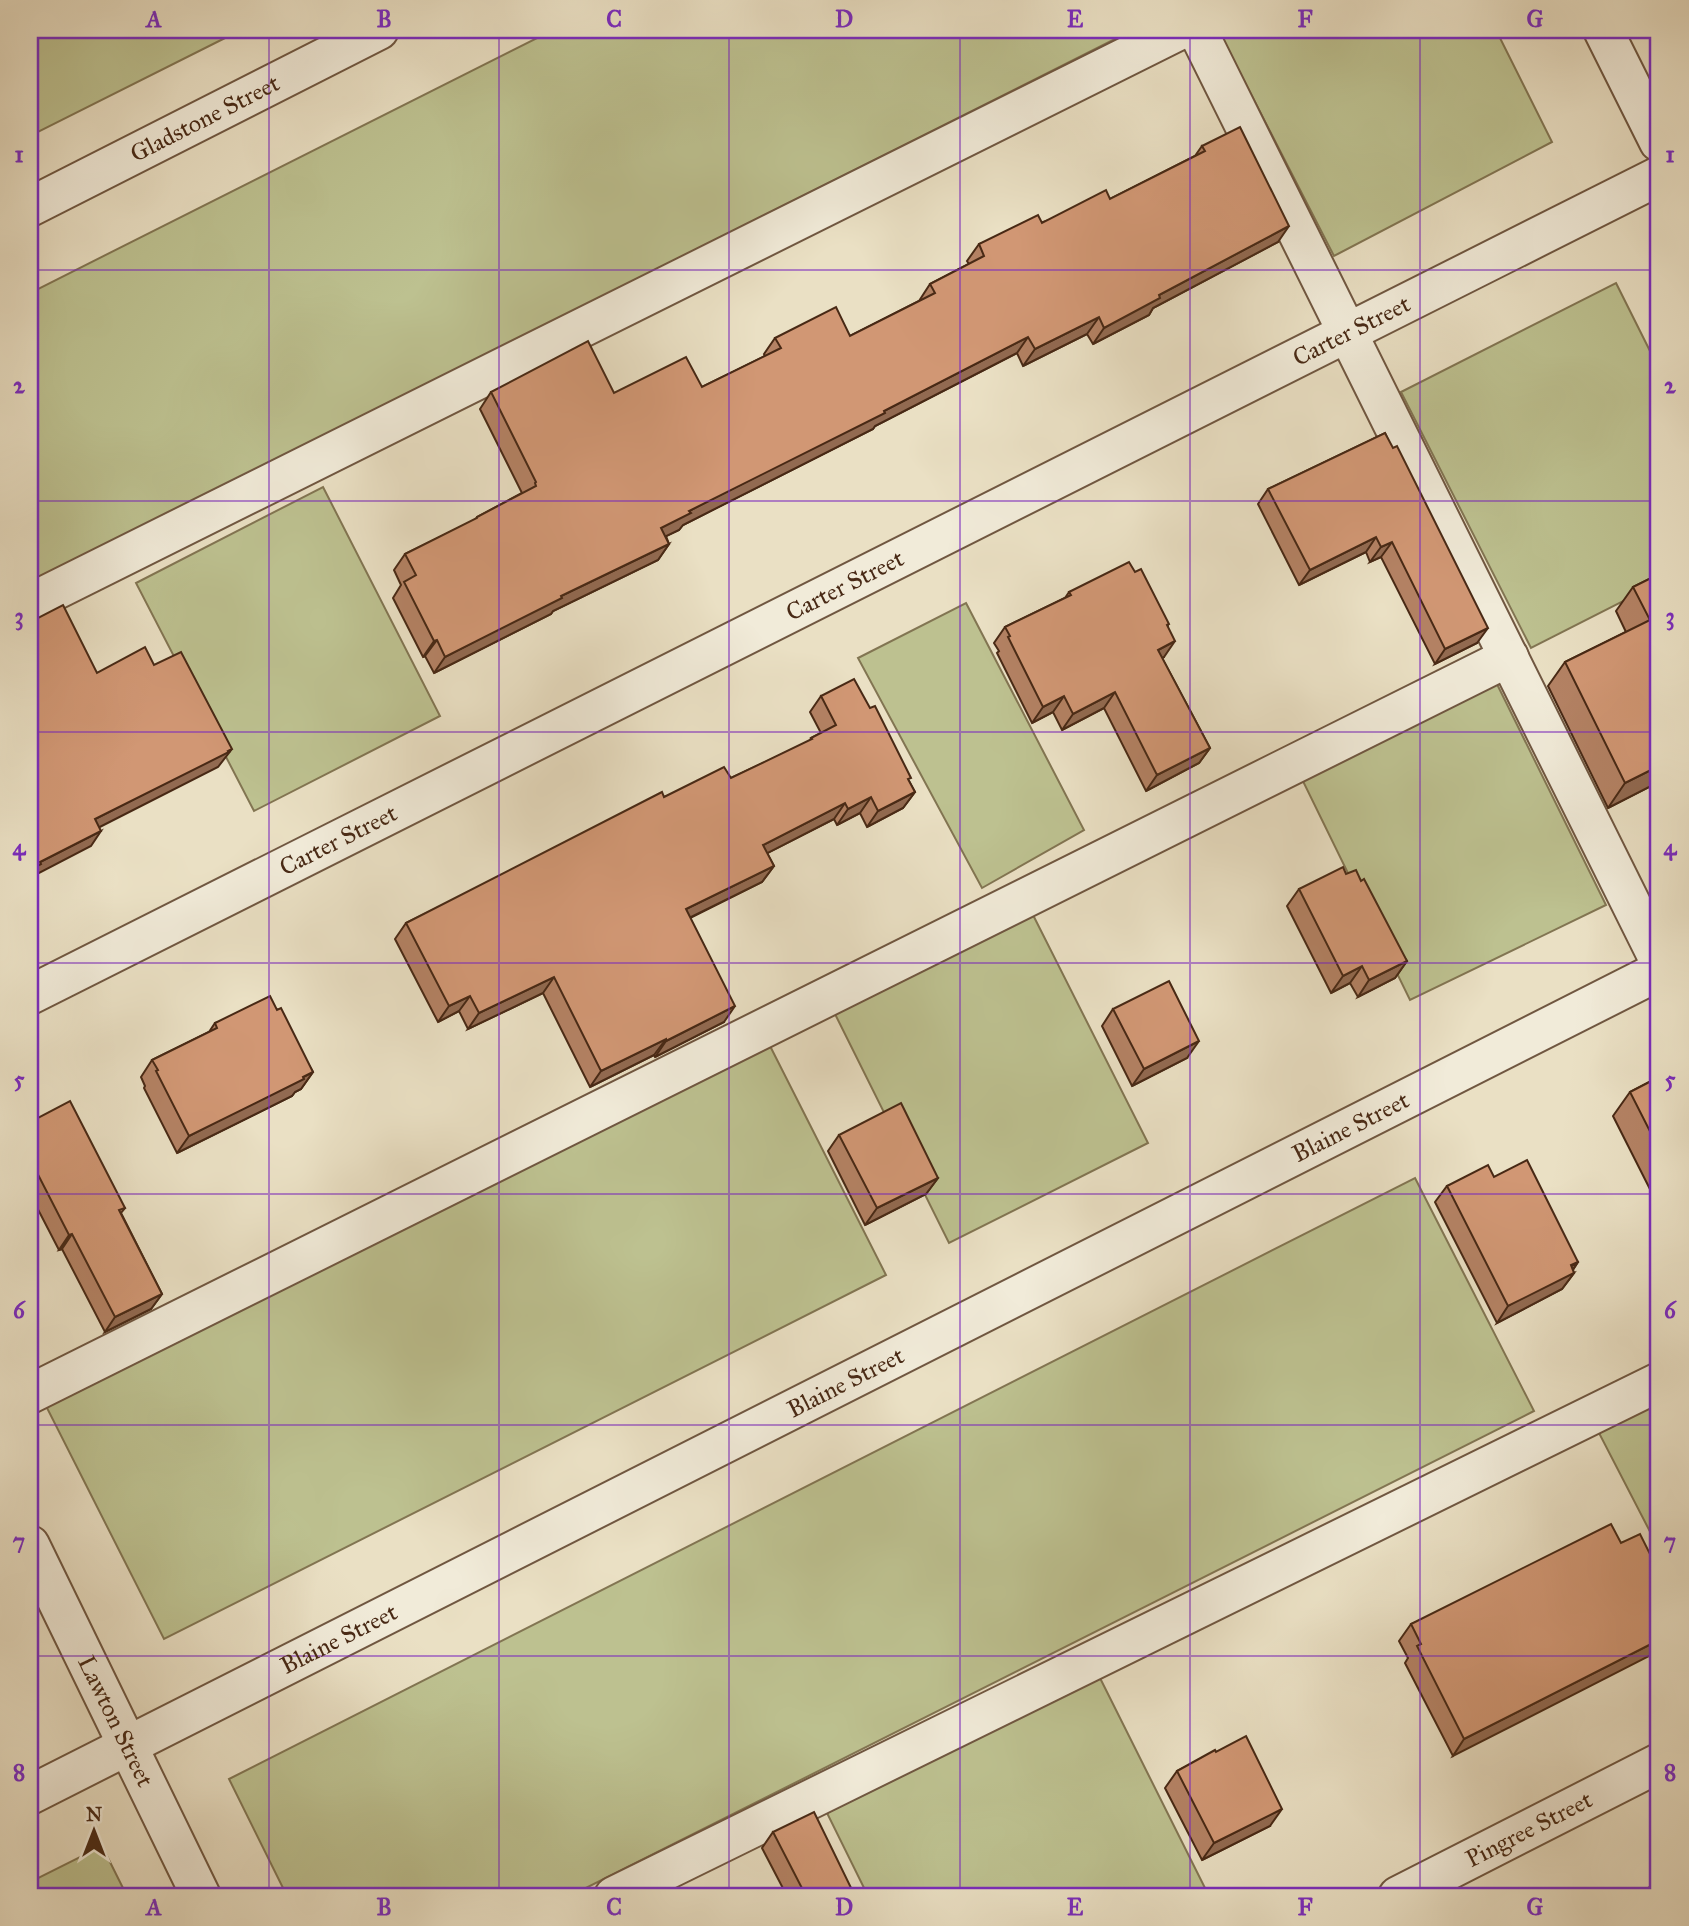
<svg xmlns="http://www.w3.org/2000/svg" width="1689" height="1926" font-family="'IM FELL Great Primer',serif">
  <rect width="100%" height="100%" fill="#eae0c4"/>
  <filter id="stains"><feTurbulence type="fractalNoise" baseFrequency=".00286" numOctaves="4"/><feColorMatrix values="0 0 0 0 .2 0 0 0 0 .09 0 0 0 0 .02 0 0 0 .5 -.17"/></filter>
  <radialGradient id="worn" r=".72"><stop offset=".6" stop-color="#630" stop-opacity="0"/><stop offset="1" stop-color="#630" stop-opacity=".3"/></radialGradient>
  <g fill="#bdc190" stroke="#827552" stroke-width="2">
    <path d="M30,30H241L30,136Z"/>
    <path d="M553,30H1133L30,584V293Z"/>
    <path d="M1218,30H1496L1552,142L1334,256Z"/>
    <path d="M1616,283L1659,369V583L1531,648L1401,392Z"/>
    <path d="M323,487L440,716L254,811L136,583Z"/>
    <path d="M966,603L1084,830L982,888L858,658Z"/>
    <path d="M1493,676L1606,905L1410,1000L1298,771Z"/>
    <path d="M1030,909L1148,1143L949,1243L832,1008Z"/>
    <path d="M767,1040L886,1275L164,1639L45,1404Z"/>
    <path d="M1415,1178L1534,1411L570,1896H287L229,1779Z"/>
    <path d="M1659,1402V1549L1599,1433Z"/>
    <path d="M1100,1678L1209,1896H868L827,1813Z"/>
    <path d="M102,1846L127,1896H30V1882Z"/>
  </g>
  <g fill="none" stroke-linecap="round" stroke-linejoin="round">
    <defs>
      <g id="minor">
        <path d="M1197,30L1659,960"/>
        <path d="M1603,30L1659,142"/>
        <path id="s1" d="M30,207L379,30"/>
        <path d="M30,603L1180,30"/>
        <path id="s2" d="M30,995L1659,176"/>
        <path d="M30,1394L1509,657"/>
        <path id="s3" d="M30,1545L201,1896"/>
        <path id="s4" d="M30,1795L1659,971"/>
        <path d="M614,1896L1659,1382"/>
        <path id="s5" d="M1398,1896L1659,1763"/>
      </g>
    </defs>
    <use href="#minor" stroke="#705741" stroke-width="42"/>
    <use href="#minor" stroke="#f1ebd9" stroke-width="38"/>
  </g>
  <g fill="#b48264" stroke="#482915" stroke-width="2">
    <path d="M1202,146L1278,242L1153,308L1149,315L1093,344L1087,334L1023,366L1017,353L875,426L873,429L683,525L679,530L666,536L669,544L658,560L553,611L551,614L434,673L425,656L423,657L393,598L401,585L394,570L405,554L475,520L477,517L522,493L480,409L491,392L614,393L702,387L765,356L764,354L775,338L850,336L919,301L930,284L969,264L967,261L979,244L1110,199L1195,156Z"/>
    <path d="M1385,433L1477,643L1435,664L1381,557L1370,562L1366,552L1299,585L1258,504L1268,489Z"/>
    <path d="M1135,572L1168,626L1164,657L1162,658L1210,748L1199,763L1146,791L1104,708L1062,730L1053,712L1032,723L997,653L999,651L994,643L1005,627L1065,598L1069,592Z"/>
    <path d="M1659,574V782L1608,808L1548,686L1565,662L1626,632L1616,611L1633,587Z"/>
    <path d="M821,696L909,781L915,792L903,808L867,827L860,813L837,825L834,819L767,853L774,866L762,882L690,918L724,1022L655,1057L654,1055L590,1087L543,993L468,1029L459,1011L438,1022L395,939L406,923L664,797L731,778L810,741L811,738L821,733L810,712Z"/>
    <path d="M1346,874L1407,961L1395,978L1358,997L1350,983L1331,993L1287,906L1299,889Z"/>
    <path d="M1113,1009L1187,1058L1132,1086L1102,1026Z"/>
    <path d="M277,1010L313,1072L301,1089L295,1092L292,1096L177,1153L144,1088L145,1086L141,1077L152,1060L209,1032L215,1023Z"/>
    <path d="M1659,1077V1207L1613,1116L1630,1092Z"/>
    <path d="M30,1122L125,1208L121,1213L162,1294L151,1309L105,1332L62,1249L59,1250L30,1194Z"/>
    <path d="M839,1135L938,1178L926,1194L865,1225L828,1151Z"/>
    <path d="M1494,1177L1578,1262L1573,1270L1574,1273L1562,1289L1497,1323L1435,1202L1447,1186Z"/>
    <path d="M1621,1543L1453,1756L1405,1663L1408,1658L1399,1641L1411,1624Z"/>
    <path d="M1216,1752L1270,1826L1202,1860L1165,1788L1177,1771Z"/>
    <path d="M773,1832L855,1896H787L762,1848Z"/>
  </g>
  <g fill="#926a51" stroke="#482915" stroke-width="2">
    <path d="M1289,226L1278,242L1153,308L1149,315L1093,344L1104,328L1159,295Z"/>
    <path d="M1099,317L1087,334L1023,366L1035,349Z"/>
    <path d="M1028,337L1017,353L875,426L873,429L683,525L679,530L650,544L661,528L689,511Z"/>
    <path d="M1376,537L1366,552L1299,585L1310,570Z"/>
    <path d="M1392,542L1381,557L1370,562L1381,547Z"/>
    <path d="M669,544L658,560L553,611L551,614L434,673L445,657L561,596Z"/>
    <path d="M1488,628L1477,643L1435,664L1445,649Z"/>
    <path d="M437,640L425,656L423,657L434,641Z"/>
    <path d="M1175,641L1164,657L1147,666L1158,650Z"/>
    <path d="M1115,692L1104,708L1062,730L1073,714Z"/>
    <path d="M1064,696L1053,712L1032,723L1043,707Z"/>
    <path d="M1210,748L1199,763L1146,791L1157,775Z"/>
    <path d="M232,749L218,767L84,835L95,819Z"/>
    <path d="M1659,766V782L1608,808L1625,783Z"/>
    <path d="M915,792L903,808L867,827L878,811Z"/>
    <path d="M871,797L860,813L837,825L848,809Z"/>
    <path d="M845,803L834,819L752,861L763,845Z"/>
    <path d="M101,831L91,846L33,876L30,880V870L40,862Z"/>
    <path d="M774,866L762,882L675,925L686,909Z"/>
    <path d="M1407,961L1395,978L1358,997L1369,980Z"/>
    <path d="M1362,966L1350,983L1331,993L1343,976Z"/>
    <path d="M554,977L543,993L468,1029L479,1013Z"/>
    <path d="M470,996L459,1011L438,1022L449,1006Z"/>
    <path d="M735,1006L724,1022L655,1057L666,1041Z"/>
    <path d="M666,1039L654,1055L590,1087L601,1071Z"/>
    <path d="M1199,1041L1187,1058L1132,1086L1144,1069Z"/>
    <path d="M313,1072L301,1089L295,1092L292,1096L177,1153L189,1136Z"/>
    <path d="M938,1178L926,1194L865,1225L877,1208Z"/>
    <path d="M72,1234L62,1249L59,1250L69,1235Z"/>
    <path d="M1578,1262L1569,1275L1574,1273L1562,1289L1497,1323L1508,1306Z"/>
    <path d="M162,1294L151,1309L105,1332L115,1317Z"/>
    <path d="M1659,1640V1651L1453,1756L1464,1739Z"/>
    <path d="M1282,1809L1270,1826L1202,1860L1214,1843Z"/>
  </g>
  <g fill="#d19774" stroke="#482915" stroke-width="2">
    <path d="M1240,127L1289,226L1159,295L1160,298L1104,328L1099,317L1035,349L1028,337L884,411L885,413L689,511L691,513L661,528L669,544L561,596L562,598L445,657L437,640L434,641L404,582L416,575L405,554L477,518V517L536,486L535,483L536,482L491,392L588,341L614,393L686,357L702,387L781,348L775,338L836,307L850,336L935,293L930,284L984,256L979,244L1038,215L1042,223L1106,190L1110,199L1205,151L1202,146Z"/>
    <path d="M1385,433L1393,448L1397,446L1488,628L1445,649L1392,542L1381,547L1376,537L1310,570L1268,489Z"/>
    <path d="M1129,562L1135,572L1141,569L1169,624L1167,625L1175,641L1158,650L1210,748L1157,775L1115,692L1073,714L1064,696L1043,707L1008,637L1010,636L1005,627L1071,595L1069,592Z"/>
    <path d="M1659,574V766L1625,783L1565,662L1650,620L1633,587Z"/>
    <path d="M63,605L97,673L145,647L154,665L181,652L232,749L228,751L229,752L95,819L101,831L40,862L41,864L30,870V622Z"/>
    <path d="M854,679L870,708L875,706L911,778L908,779L915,792L878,811L871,797L848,809L845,803L763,845L774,866L686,909L735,1006L666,1041V1039L601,1071L554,977L479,1013L470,996L449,1006L406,923L662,792L664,797L724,767L731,778L812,739L811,738L836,725L821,696Z"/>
    <path d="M1343,867L1346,874L1356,870L1361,881L1364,879L1407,961L1369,980L1362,966L1343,976L1299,889Z"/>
    <path d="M1169,981L1199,1041L1144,1069L1113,1009Z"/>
    <path d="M270,996L277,1010L281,1008L313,1072L303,1077L304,1079L189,1136L156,1071L158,1070L152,1060L217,1028L215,1023Z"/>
    <path d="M1659,1077V1149L1630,1092Z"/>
    <path d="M70,1101L125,1208L119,1210L162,1294L115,1317L72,1234L69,1235L30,1159V1122Z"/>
    <path d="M901,1103L938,1178L877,1208L839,1135Z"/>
    <path d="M1527,1160L1578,1262L1571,1265L1574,1273L1508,1306L1447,1186L1488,1165L1494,1177Z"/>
    <path d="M1611,1524L1621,1543L1640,1534L1659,1572V1640L1464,1739L1417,1646L1421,1644L1411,1624Z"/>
    <path d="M1246,1736L1282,1809L1214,1843L1177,1771L1215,1750L1216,1752Z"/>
    <path d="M814,1812L855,1896H806L773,1832Z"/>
    <path d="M1659,1883V1896H1630Z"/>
  </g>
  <path fill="none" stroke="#7b2cbf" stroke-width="2" stroke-opacity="0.55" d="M269,30V1896M499,30V1896M729,30V1896M960,30V1896M1190,30V1896M1420,30V1896M30,270H1659M30,501H1659M30,732H1659M30,963H1659M30,1194H1659M30,1425H1659M30,1656H1659"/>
  <g text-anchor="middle" stroke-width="6" stroke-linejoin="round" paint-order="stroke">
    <g font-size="24" fill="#482915" stroke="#f1ebd9">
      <text dy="8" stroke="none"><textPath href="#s1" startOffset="196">Gladstone Street</textPath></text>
      <text dy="8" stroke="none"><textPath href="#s2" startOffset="1479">Carter Street</textPath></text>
      <text dy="8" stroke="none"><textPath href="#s2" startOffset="912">Carter Street</textPath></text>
      <text dy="8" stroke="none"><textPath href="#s2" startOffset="345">Carter Street</textPath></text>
      <text dy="8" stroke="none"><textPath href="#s4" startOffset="1480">Blaine Street</textPath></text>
      <text dy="8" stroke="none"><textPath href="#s4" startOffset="914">Blaine Street</textPath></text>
      <text dy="8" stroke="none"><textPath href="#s4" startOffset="346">Blaine Street</textPath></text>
      <text dy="8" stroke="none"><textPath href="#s3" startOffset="196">Lawton Street</textPath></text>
      <text dy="8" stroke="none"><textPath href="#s5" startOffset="147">Pingree Street</textPath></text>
    </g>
  </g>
  <rect width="1689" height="1926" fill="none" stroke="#eae0c4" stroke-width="77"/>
  <g transform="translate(94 1831)" stroke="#f1ebd9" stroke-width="5" paint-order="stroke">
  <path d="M0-5L12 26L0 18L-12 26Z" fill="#482915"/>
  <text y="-10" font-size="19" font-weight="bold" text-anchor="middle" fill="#482915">N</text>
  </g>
  <rect x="38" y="38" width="1612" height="1850" fill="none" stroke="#7b2cbf" stroke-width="2.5"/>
  <g font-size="23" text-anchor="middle" font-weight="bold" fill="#7b2cbf">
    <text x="154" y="27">A</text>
    <text x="384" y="27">B</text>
    <text x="614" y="27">C</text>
    <text x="844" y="27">D</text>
    <text x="1075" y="27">E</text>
    <text x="1305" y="27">F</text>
    <text x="1535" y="27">G</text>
    <text x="19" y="162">1</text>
    <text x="1670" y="162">1</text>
    <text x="19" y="393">2</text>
    <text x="1670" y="393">2</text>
    <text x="19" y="624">3</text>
    <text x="1670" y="624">3</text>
    <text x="19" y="855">4</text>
    <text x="1670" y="855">4</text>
    <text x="19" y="1087">5</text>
    <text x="1670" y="1087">5</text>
    <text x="19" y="1318">6</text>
    <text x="1670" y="1318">6</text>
    <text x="19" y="1549">7</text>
    <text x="1670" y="1549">7</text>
    <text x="19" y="1780">8</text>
    <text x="1670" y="1780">8</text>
    <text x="154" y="1915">A</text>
    <text x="384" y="1915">B</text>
    <text x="614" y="1915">C</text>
    <text x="844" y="1915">D</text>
    <text x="1075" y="1915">E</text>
    <text x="1305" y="1915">F</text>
    <text x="1535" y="1915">G</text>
  </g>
  <rect width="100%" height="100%" filter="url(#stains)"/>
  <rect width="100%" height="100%" fill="url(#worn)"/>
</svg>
